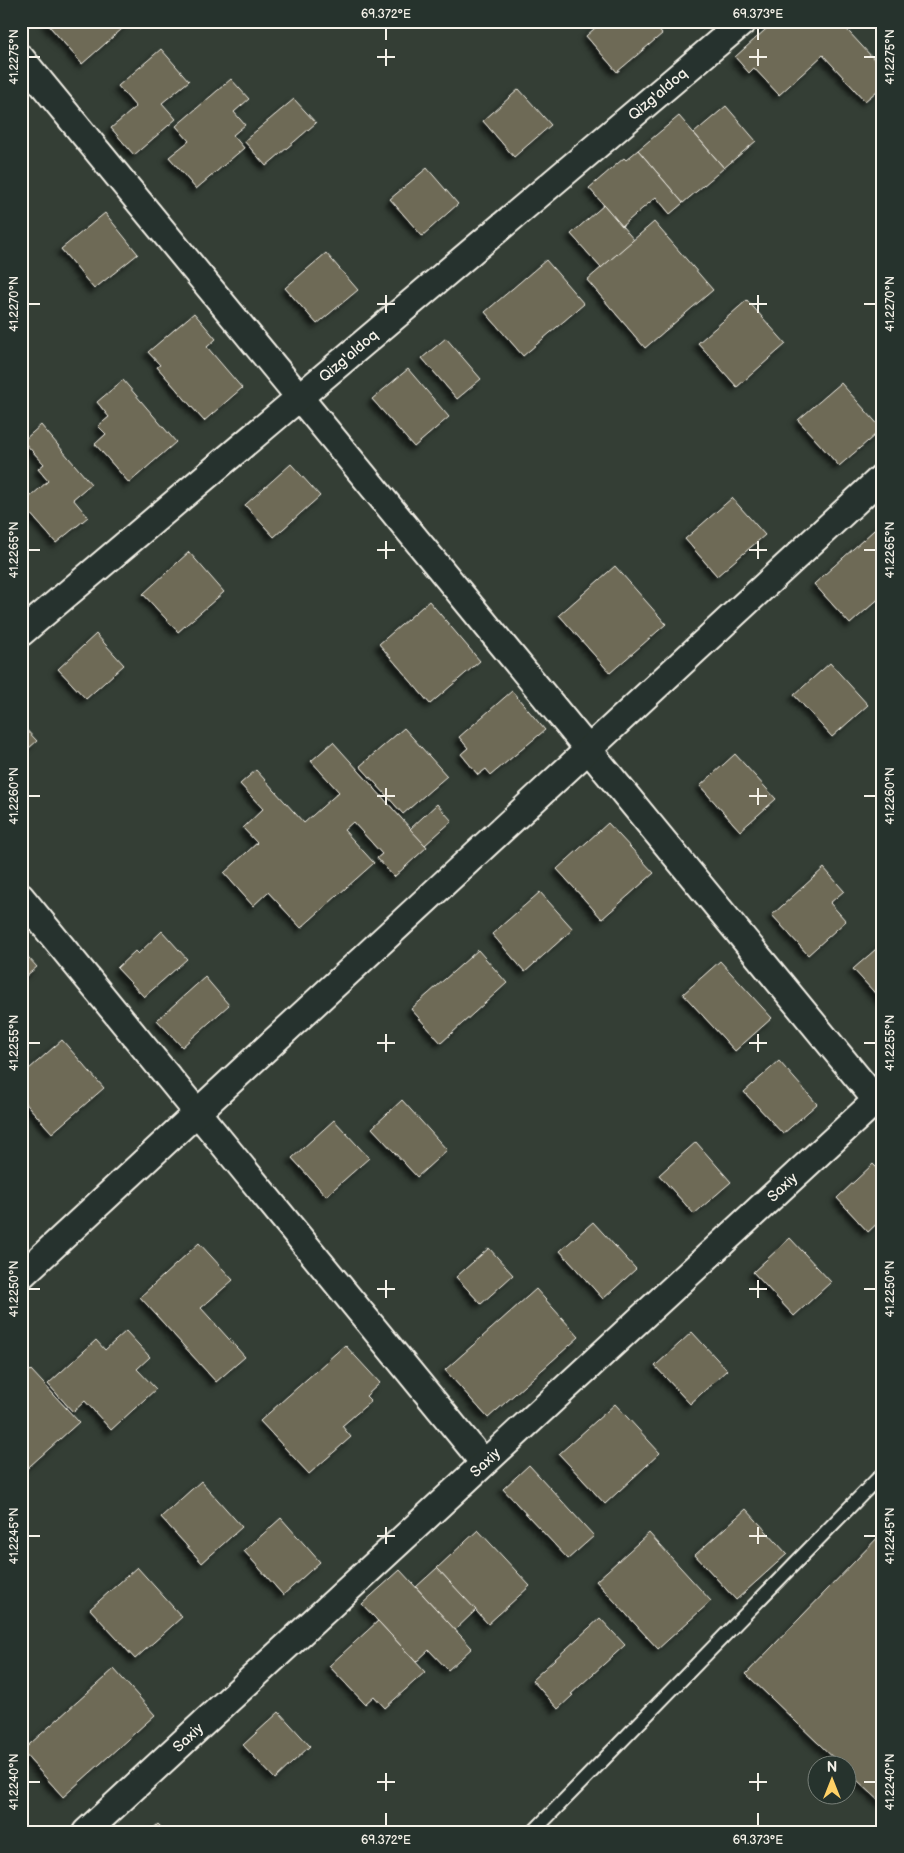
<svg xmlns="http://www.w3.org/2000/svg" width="904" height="1853" font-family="'Balsamiq Sans',sans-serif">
  <defs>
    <filter id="shadow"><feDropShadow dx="-4.5" dy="4.5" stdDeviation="2.5" flood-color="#0009"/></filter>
  </defs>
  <rect width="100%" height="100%" fill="#343e35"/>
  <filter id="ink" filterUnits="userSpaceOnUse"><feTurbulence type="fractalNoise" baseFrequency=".02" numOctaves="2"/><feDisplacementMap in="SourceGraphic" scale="10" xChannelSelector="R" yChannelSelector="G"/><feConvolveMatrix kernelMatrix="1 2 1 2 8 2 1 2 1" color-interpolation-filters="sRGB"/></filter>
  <g filter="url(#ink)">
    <g fill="#6e6a57" stroke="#f4f1e8" filter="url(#shadow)">
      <path d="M45,21H129L130,22L82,64Z"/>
      <path d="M603,21H651L662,34L617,72L586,36Z"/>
      <path d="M775,21H839L883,69V86L865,101L823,55L779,95L754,68L749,73L735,57Z"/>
      <path d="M161,49L189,81L162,103L176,119L134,155L111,128L136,107L118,86Z"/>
      <path d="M231,79L249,99L234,112L245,125L233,135L244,148L196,189L169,157L189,141L176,126Z"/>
      <path d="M519,89L551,125L514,157L483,121Z"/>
      <path d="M294,99L316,123L266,166L244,141Z"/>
      <path d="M726,106L756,141L724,168L694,133Z"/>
      <path d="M679,116L724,168L683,203L638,150Z"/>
      <path d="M638,150L683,203L670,214L656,197L622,226L589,188L624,158L626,160Z"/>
      <path d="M427,168L458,204L422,236L390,199Z"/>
      <path d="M604,205L634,240L601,268L571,234Z"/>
      <path d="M105,213L138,254L94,289L61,249Z"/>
      <path d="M654,222L713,290L645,348L587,280Z"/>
      <path d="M326,253L358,290L317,324L285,288Z"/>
      <path d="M546,260L584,304L523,356L485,312Z"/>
      <path d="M747,300L786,344L737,387L698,343Z"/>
      <path d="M194,313L216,339L207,347L242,388L204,421L157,367L160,365L148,352Z"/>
      <path d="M446,338L481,379L457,399L422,358Z"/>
      <path d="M408,369L449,417L414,447L372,399Z"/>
      <path d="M123,380L176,442L129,483L95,444L106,434L98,426L109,417L97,402Z"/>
      <path d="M841,383L882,429L839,466L798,420Z"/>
      <path d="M41,425L91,484L73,499L88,517L56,543L22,504L48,481L38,469L44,464L23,441Z"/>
      <path d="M291,464L320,496L274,537L245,505Z"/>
      <path d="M732,498L765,535L717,576L685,539Z"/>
      <path d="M883,522V595L850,624L814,584Z"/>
      <path d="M189,552L224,592L178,632L143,594Z"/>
      <path d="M615,566L666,624L610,673L559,615Z"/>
      <path d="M429,601L480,661L430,704L379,644Z"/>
      <path d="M96,634L124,665L86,699L58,669Z"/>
      <path d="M830,663L868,705L832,737L794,695Z"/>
      <path d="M512,691L545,730L491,775L486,769L478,775L461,754L468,748L459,737Z"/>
      <path d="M21,724L37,741L21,755Z"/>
      <path d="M404,728L447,776L403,814L360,766Z"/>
      <path d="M333,742L427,847L394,877L377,858L382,854L353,822L344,830L374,863L301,928L268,892L253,906L224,873L257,843L243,828L263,809L240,784L256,770L304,823L339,792L311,761Z"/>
      <path d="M735,754L776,799L740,831L700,786Z"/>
      <path d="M437,804L452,821L425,845L410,829Z"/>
      <path d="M608,823L654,873L602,919L557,869Z"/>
      <path d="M824,868L844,891L830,903L846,921L808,955L772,915Z"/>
      <path d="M540,892L573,929L525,972L492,934Z"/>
      <path d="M162,931L187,959L144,997L117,968L135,951L138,954Z"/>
      <path d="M883,943V1002L853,969Z"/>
      <path d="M21,949L37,967L21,980Z"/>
      <path d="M478,950L507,983L441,1043L411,1009Z"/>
      <path d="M720,961L772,1018L735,1051L683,994Z"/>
      <path d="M205,977L229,1005L182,1047L157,1020Z"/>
      <path d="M62,1040L104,1088L52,1133L21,1098V1076Z"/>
      <path d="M779,1061L817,1104L783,1134L744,1092Z"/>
      <path d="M402,1100L447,1150L417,1177L372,1128Z"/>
      <path d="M334,1120L369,1158L326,1196L292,1158Z"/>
      <path d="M696,1142L731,1182L694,1214L659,1175Z"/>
      <path d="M873,1164L883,1174V1218L868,1232L837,1198Z"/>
      <path d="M21,1179L26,1185L21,1189Z"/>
      <path d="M593,1222L636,1269L603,1299L560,1251Z"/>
      <path d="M790,1238L831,1282L794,1316L753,1272Z"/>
      <path d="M199,1243L233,1280L201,1308L245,1357L216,1382L140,1297Z"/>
      <path d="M489,1248L513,1275L481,1304L456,1277Z"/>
      <path d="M536,1289L579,1337L488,1418L445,1370Z"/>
      <path d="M126,1331L150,1357L137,1369L156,1389L111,1430L85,1401L73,1412L48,1384L96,1340L105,1350Z"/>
      <path d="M692,1332L727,1370L690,1404L655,1366Z"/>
      <path d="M345,1345L380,1383L366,1396L371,1401L342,1426L351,1437L309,1474L260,1421Z"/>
      <path d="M31,1370L79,1422L21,1474V1379Z"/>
      <path d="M615,1404L660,1453L605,1504L559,1454Z"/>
      <path d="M529,1465L594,1536L568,1559L503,1489Z"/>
      <path d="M201,1481L242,1527L202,1563L161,1517Z"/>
      <path d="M746,1509L787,1554L736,1600L695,1555Z"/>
      <path d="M281,1518L320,1562L283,1595L244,1551Z"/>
      <path d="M478,1530L530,1586L488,1624L437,1568Z"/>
      <path d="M883,1532V1804L846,1770V1766H842L746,1674Z"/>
      <path d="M649,1533L711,1601L658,1649L596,1581Z"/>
      <path d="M137,1567L182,1617L135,1659L90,1609Z"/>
      <path d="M437,1568L476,1610L455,1630L416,1587Z"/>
      <path d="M400,1570L472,1648L448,1670L429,1650L416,1662L362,1604Z"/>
      <path d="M600,1618L625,1645L571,1694L573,1695L558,1709L532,1680Z"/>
      <path d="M378,1621L425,1672L385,1708L374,1696L365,1704L329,1666Z"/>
      <path d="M114,1669L155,1715L63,1797L22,1751Z"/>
      <path d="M279,1712L310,1746L275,1779L243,1745Z"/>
      <path d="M158,1824L166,1832H149Z"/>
    </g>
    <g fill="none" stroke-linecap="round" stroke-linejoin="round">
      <defs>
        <path id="lane" d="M533,1832L883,1473"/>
        <g id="street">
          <path d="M21,58L876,1100"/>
          <path id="s1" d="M21,633L744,21"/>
          <path d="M21,897L484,1463"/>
          <path d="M21,1276L883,476"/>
          <path id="s2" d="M86,1832L883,1094"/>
        </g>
      </defs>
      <use href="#lane" stroke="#f4f1e8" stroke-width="16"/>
      <use href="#street" stroke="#f4f1e8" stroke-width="30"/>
      <use href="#lane" stroke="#26332d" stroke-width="12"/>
      <use href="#street" stroke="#26332d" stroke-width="26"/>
    </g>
  </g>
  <path fill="none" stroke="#f4f1e8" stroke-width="2" d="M386,28V40M758,28V40M386,49V66M758,49V66M28,57H40M377,57H395M749,57H767M864,57H876M386,295V313M758,295V313M28,304H40M377,304H395M749,304H767M864,304H876M386,541V559M758,541V559M28,550H40M377,550H395M749,550H767M864,550H876M386,788V805M758,788V805M28,796H40M377,796H395M749,796H767M864,796H876M386,1034V1052M758,1034V1052M28,1043H40M377,1043H395M749,1043H767M864,1043H876M386,1280V1298M758,1280V1298M28,1289H40M377,1289H395M749,1289H767M864,1289H876M386,1527V1544M758,1527V1544M28,1536H40M377,1536H395M749,1536H767M864,1536H876M386,1773V1791M758,1773V1791M28,1782H40M377,1782H395M749,1782H767M864,1782H876M386,1813V1826M758,1813V1826"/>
  <g text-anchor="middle" stroke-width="5" stroke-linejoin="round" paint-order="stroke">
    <g font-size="15" fill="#f4f1e8" stroke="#26332d">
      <text dy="5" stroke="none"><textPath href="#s1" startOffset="834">Qizg'aldoq</textPath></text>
      <text dy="5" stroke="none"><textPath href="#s1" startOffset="429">Qizg'aldoq</textPath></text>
      <text dy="5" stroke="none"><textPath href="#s2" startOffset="949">Saxiy</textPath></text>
      <text dy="5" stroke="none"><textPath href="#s2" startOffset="544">Saxiy</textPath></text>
      <text dy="5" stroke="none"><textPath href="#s2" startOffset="139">Saxiy</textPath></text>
    </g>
  </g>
  <rect width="904" height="1853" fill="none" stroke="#26332d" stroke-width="55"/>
  <g transform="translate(832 1780)"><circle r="24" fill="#26332d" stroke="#787f78"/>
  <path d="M0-4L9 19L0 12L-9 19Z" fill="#ffd166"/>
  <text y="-8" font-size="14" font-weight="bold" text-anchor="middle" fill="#f4f1e8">N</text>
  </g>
  <rect x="28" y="28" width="848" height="1798" fill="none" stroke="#f4f1e8" stroke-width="2"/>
  <g font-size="12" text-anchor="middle" fill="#f4f1e8">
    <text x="386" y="18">69.372°E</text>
    <text x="758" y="18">69.373°E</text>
    <text transform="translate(14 57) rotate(-90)" y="4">41.2275°N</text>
    <text transform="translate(890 57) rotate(-90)" y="4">41.2275°N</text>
    <text transform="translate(14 304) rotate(-90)" y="4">41.2270°N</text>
    <text transform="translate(890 304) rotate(-90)" y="4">41.2270°N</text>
    <text transform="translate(14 550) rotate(-90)" y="4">41.2265°N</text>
    <text transform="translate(890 550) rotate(-90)" y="4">41.2265°N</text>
    <text transform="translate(14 796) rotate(-90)" y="4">41.2260°N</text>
    <text transform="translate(890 796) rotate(-90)" y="4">41.2260°N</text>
    <text transform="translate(14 1043) rotate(-90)" y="4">41.2255°N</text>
    <text transform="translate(890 1043) rotate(-90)" y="4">41.2255°N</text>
    <text transform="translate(14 1289) rotate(-90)" y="4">41.2250°N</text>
    <text transform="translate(890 1289) rotate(-90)" y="4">41.2250°N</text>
    <text transform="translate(14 1536) rotate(-90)" y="4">41.2245°N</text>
    <text transform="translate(890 1536) rotate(-90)" y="4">41.2245°N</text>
    <text transform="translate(14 1782) rotate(-90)" y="4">41.2240°N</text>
    <text transform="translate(890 1782) rotate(-90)" y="4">41.2240°N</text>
    <text x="386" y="1844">69.372°E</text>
    <text x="758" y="1844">69.373°E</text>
  </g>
</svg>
